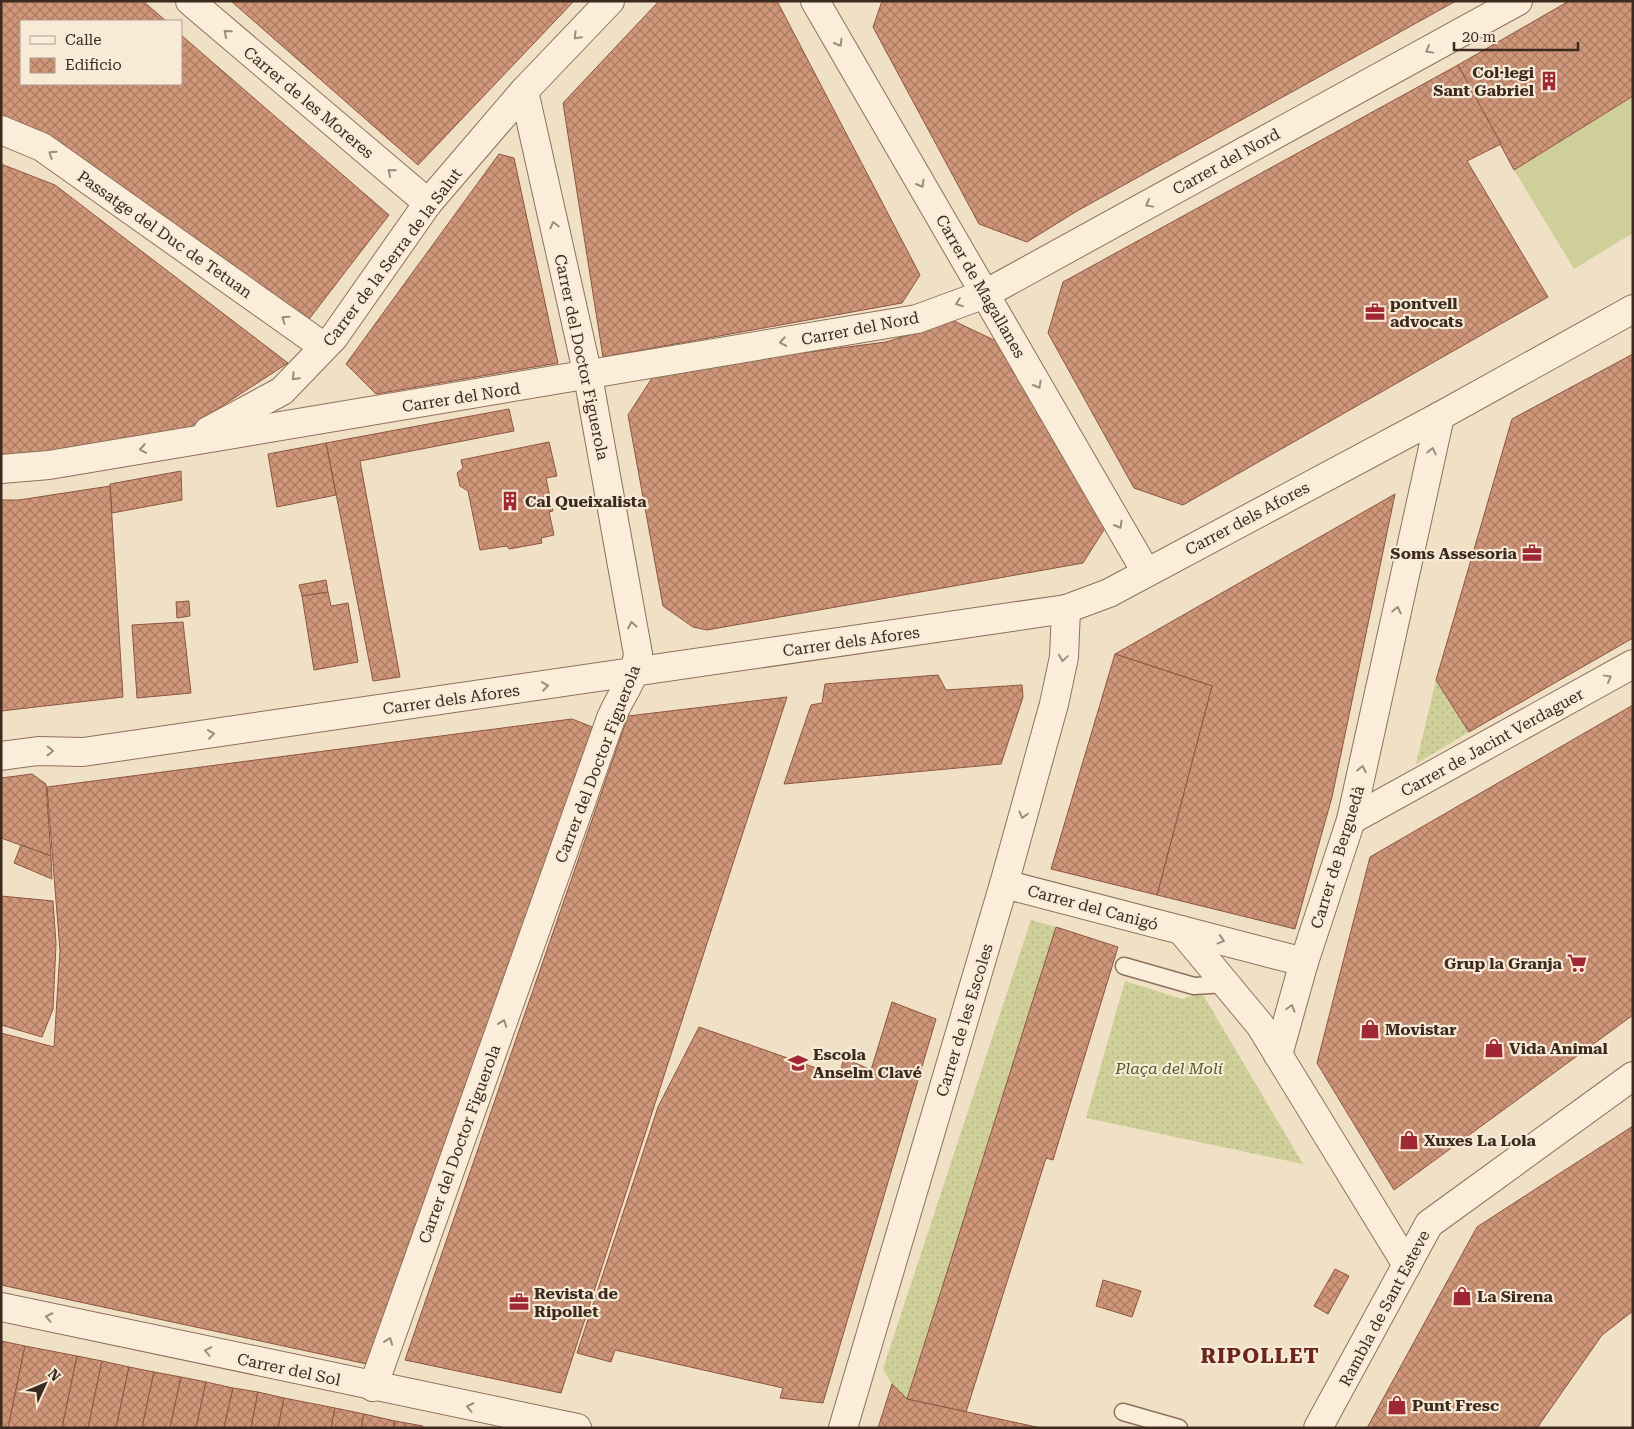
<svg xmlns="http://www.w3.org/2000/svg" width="1634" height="1429" font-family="'Roboto Serif',serif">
  <defs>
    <pattern id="grass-dots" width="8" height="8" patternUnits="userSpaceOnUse" patternTransform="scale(1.25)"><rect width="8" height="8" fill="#cfcf99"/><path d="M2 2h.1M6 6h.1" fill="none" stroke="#b3b283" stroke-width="1.8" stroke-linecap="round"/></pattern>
    <pattern id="building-cross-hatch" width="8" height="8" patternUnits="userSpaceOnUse" patternTransform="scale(1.25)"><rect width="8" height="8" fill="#d0967a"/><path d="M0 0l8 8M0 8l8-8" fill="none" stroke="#aa7b63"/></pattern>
  </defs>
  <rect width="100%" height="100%" fill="#f0e0c6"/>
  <g fill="url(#grass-dots)">
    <path d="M1436,680L1469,732L1416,764Z"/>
    <path d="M1031,920L1056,927L907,1399L892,1384L883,1369Z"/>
    <path d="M1125,981L1182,999L1202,993L1303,1164L1086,1118Z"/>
  </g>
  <path fill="#cfcf99" d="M1633,96V233L1574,269L1514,170Z"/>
  <g fill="url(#building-cross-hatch)" stroke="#8d563f">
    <path d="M1,1H143L166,21H21V84H181V35L389,215L306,323L1,119Z"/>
    <path d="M231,1H574L418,165Z"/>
    <path d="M659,1H777L920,275L902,303L603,357L563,103Z"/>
    <path d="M882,1H1456L1077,211L1027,242L979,224L873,27Z"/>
    <path d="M1569,1H1633V96L1514,170L1458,65Z"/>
    <path d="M1458,65L1501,144L1467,161L1548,297L1183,505L1134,488L1048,333L1063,282Z"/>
    <path d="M499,154L514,158L558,363L376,394L346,364Z"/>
    <path d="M1,164L55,185L288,363L182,432L55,453L1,455Z"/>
    <path d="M954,321L996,341L1107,525L1083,563L707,630L693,627L663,606L628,415L656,372L886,342Z"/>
    <path d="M1633,354V638L1469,732L1436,680L1512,419Z"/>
    <path d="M509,409L514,431L360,461L400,677L373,681L326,443Z"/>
    <path d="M549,442L557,476L546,478L553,511L549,512L554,535L541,538L542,543L509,549L507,546L480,550L468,491L460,486L457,473L463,468L461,460Z"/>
    <path d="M326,443L336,495L277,507L268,454Z"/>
    <path d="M181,471L182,500L112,513L110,484Z"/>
    <path d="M110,486L123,697L1,711V500H19Z"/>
    <path d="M1395,494L1332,797L1295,929L1157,895L1212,686L1115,654Z"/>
    <path d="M326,580L328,592L302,596L299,585Z"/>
    <path d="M328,592L331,606L348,603L358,662L314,670L302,596Z"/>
    <path d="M189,601L190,616L177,618L176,602Z"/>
    <path d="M183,622L191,693L137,698L132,625Z"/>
    <path d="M1115,654L1212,686L1157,895L1051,869Z"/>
    <path d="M938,675L946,690L1022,685L1023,697L1001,764L784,784L811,705L822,703L825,684Z"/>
    <path d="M787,697L561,1393L405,1360L628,716Z"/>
    <path d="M1633,705V1015L1394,1190L1317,1063L1370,857Z"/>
    <path d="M572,719L595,728L367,1364L1,1285V1033L54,1047L60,951L47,787Z"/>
    <path d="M32,774L46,784L51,856L1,838V778Z"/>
    <path d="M21,845L51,856L52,879L14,863Z"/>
    <path d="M1,896L53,901L56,944L53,1009L42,1037L1,1025Z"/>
    <path d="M1056,927L1118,947L1053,1160L1046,1158L966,1412L907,1399Z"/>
    <path d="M892,1002L936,1019L823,1403L780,1398L783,1388L615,1350L611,1362L577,1353L658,1107L699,1027L839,1076L844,1058L871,1070Z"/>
    <path d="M1633,1126V1311L1602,1335L1537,1428H1367L1477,1227Z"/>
    <path d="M1335,1269L1349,1276L1328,1314L1314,1306Z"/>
    <path d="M1103,1280L1141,1291L1132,1317L1096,1306Z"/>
    <path d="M1,1341L25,1346L8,1428H1Z"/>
    <path d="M25,1346L77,1356L62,1428H8Z"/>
    <path d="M77,1356L102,1361L88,1428H62Z"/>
    <path d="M102,1361L129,1367L116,1428H88Z"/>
    <path d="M129,1367L154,1372L142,1428H116Z"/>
    <path d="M154,1372L181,1377L170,1428H142Z"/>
    <path d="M181,1377L206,1382L196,1428H170Z"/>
    <path d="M206,1382L233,1388L224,1428H196Z"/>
    <path d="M892,1384L907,1399L1041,1428H878Z"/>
    <path d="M233,1388L258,1392L251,1428H224Z"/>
    <path d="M258,1392L284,1398L278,1428H251Z"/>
    <path d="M284,1398L335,1408L331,1428H278Z"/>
    <path d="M335,1408L364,1414L361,1428H331Z"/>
    <path d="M364,1414L395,1421L393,1428H361Z"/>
    <path d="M395,1421L423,1426V1428H393Z"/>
  </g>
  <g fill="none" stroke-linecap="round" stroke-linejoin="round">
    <defs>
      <g id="lane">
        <path d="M1124,966L1194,986L1226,984"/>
        <path d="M1123,1412L1179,1428"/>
      </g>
      <g id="street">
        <path d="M190,1L428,203"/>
        <path d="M815,1L1146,572"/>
        <path d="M1,130L42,147L324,347"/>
        <path d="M208,431L282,391L334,337L428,203L524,91L610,1"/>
        <path d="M1,469L49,465L917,319L985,294L1518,1"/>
        <path d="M1,756L38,751L83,752L1066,609L1109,593L1440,416L1633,309"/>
        <path d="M1351,820L1633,664"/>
        <path d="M1004,884L1304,962"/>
        <path d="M1181,930L1260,1025L1407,1265"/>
        <path d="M1278,1055L1304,962L1351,820L1440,416"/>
        <path d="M1,1307L577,1428"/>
        <path d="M373,1387L611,718C621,694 635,680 638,654L588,376L524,91"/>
        <path d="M843,1428L1004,884L1054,704L1064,657L1066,609"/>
        <path d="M1318,1428L1429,1224L1633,1076"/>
      </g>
    </defs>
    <use href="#lane" stroke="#8d705b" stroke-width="19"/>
    <use href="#street" stroke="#8d705b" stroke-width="30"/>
    <use href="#lane" stroke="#faeeda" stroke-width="16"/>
    <use href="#street" stroke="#faeeda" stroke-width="28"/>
  </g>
  <defs><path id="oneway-chevron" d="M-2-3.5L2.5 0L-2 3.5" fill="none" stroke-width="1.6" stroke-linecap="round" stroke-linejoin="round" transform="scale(1.25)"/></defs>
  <g stroke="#9c8c7c">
    <use href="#oneway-chevron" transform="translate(227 33) rotate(-140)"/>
    <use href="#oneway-chevron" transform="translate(577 36) rotate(134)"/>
    <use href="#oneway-chevron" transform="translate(839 43) rotate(60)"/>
    <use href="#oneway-chevron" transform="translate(1429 50) rotate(151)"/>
    <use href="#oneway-chevron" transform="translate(52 154) rotate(-145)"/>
    <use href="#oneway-chevron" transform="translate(391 172) rotate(-140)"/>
    <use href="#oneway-chevron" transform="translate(921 184) rotate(60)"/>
    <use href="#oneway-chevron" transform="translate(1149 204) rotate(151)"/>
    <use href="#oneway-chevron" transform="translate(554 225) rotate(-103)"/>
    <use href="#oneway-chevron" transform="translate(959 303) rotate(160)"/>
    <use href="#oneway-chevron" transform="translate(285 319) rotate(-145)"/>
    <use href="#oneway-chevron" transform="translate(783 342) rotate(170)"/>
    <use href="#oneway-chevron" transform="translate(295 377) rotate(134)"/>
    <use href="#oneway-chevron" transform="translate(1038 385) rotate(60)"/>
    <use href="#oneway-chevron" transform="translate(143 449) rotate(170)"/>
    <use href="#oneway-chevron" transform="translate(1432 451) rotate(-78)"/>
    <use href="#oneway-chevron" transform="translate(1119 525) rotate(60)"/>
    <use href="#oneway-chevron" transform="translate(1397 610) rotate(-78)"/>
    <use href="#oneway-chevron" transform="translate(632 625) rotate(-100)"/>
    <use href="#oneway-chevron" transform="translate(1063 658) rotate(98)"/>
    <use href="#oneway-chevron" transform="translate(1608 678) rotate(-29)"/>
    <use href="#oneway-chevron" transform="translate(545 686) rotate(-8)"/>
    <use href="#oneway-chevron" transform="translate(211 734) rotate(-8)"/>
    <use href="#oneway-chevron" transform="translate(50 751) rotate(1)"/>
    <use href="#oneway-chevron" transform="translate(1362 769) rotate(-78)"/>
    <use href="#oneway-chevron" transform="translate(1023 815) rotate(105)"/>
    <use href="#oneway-chevron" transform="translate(1221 940) rotate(15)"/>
    <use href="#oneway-chevron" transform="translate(1291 1008) rotate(-74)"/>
    <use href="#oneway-chevron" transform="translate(503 1023) rotate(-70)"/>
    <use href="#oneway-chevron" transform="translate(49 1317) rotate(-168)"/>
    <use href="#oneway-chevron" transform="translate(389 1341) rotate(-70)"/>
    <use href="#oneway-chevron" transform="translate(208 1351) rotate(-168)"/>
    <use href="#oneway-chevron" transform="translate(470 1407) rotate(-168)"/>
  </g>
  <defs>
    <symbol id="building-bare" viewBox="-9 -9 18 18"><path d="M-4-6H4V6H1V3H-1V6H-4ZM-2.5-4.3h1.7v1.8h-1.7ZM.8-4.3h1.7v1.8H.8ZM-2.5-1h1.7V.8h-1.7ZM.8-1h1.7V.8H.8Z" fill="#9f2834" stroke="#f7ead6" stroke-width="2.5" paint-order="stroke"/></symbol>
    <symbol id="office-bare" viewBox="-9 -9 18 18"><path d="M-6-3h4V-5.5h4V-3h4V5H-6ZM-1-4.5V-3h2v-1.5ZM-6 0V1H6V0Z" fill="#9f2834" stroke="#f7ead6" stroke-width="2.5" paint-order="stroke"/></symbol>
    <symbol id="supermarket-bare" viewBox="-9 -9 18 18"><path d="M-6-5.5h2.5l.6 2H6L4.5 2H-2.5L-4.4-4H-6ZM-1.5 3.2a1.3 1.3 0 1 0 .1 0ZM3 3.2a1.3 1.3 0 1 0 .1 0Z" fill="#9f2834" stroke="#f7ead6" stroke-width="2.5" paint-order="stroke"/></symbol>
    <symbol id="shop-bare" viewBox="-9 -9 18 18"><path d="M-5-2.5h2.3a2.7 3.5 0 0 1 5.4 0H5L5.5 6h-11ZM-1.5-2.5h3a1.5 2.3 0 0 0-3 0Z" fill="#9f2834" stroke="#f7ead6" stroke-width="2.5" paint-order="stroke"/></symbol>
    <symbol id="school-bare" viewBox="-9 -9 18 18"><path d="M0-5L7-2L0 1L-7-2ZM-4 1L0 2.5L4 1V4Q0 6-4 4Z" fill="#9f2834" stroke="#f7ead6" stroke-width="2.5" paint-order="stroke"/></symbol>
  </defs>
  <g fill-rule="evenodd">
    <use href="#building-bare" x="1535" y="67" width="28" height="28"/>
    <use href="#office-bare" x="1361" y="298" width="28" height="28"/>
    <use href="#building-bare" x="496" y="487" width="28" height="28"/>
    <use href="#office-bare" x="1518" y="539" width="28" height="28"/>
    <use href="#supermarket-bare" x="1563" y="949" width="28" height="28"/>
    <use href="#shop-bare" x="1356" y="1015" width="28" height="28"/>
    <use href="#shop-bare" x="1480" y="1034" width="28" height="28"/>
    <use href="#school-bare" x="784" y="1049" width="28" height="28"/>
    <use href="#shop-bare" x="1395" y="1126" width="28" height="28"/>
    <use href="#shop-bare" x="1448" y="1282" width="28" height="28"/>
    <use href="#office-bare" x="505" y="1288" width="28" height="28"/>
    <use href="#shop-bare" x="1383" y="1391" width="28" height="28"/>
  </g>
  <g text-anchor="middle" stroke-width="4.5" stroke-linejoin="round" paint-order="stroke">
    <g font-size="16" font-weight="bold" fill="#3d2a1f" stroke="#f7ead6" text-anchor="start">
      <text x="1534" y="78" text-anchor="end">Col·legi<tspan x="1534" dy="18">Sant Gabriel</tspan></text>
      <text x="1390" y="309">pontvell<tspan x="1390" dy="18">advocats</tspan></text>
      <text x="525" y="507">Cal Queixalista</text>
      <text x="1517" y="559" text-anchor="end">Soms Assesoria</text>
      <text x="1562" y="969" text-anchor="end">Grup la Granja</text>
      <text x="1385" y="1035">Movistar</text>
      <text x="1509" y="1054">Vida Animal</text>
      <text x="813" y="1060">Escola<tspan x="813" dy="18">Anselm Clavé</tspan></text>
      <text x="1424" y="1146">Xuxes La Lola</text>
      <text x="534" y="1299">Revista de<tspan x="534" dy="18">Ripollet</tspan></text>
      <text x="1477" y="1302">La Sirena</text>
      <text x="1412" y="1411">Punt Fresc</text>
    </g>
    <g font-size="16" fill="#3d2a1f" stroke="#f7ead6">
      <text transform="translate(309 102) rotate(40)" y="6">Carrer de les Moreres</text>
      <text transform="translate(1226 161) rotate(-29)" y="6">Carrer del Nord</text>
      <text transform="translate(165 234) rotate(35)" y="6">Passatge del Duc de Tetuan</text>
      <text transform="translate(392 257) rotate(-53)" y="6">Carrer de la Serra de la Salut</text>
      <text transform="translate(981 286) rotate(60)" y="6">Carrer de Magallanes</text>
      <text transform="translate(860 328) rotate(-11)" y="6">Carrer del Nord</text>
      <text transform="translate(582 357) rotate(78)" y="6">Carrer del Doctor Figuerola</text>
      <text transform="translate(461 397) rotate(-9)" y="6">Carrer del Nord</text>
      <text transform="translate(1247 518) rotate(-28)" y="6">Carrer dels Afores</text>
      <text transform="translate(851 641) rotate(-8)" y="6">Carrer dels Afores</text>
      <text transform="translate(451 699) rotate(-8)" y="6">Carrer dels Afores</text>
      <text transform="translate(1492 742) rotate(-29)" y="6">Carrer de Jacint Verdaguer</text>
      <text transform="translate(597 764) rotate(-69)" y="6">Carrer del Doctor Figuerola</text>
      <text transform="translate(1337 857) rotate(-73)" y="6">Carrer de Berguedà</text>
      <text transform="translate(1093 907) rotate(15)" y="6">Carrer del Canigó</text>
      <text transform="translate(964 1020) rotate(-73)" y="6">Carrer de les Escoles</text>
      <text transform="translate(459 1144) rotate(-70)" y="6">Carrer del Doctor Figuerola</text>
      <text transform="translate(1384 1308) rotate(-62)" y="6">Rambla de Sant Esteve</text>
      <text transform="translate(289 1369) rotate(12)" y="6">Carrer del Sol</text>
    </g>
    <g font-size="16" font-style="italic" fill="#525a25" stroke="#f7ead6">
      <text x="1169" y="1074">Plaça del Molí</text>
    </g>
    <g font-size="21" font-weight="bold" letter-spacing="1" fill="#6b251c" stroke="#f7ead6">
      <text x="1260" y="1363">RIPOLLET</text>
    </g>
  </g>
  <rect width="1634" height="1429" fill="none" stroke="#3d2a1f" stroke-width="5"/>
  <rect x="20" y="20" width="162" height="65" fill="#f7ead6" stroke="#ad9d8d"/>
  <rect x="30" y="36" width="25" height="8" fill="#faeeda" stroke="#ad9d8d"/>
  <text x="65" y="45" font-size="15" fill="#3d2a1f">Calle</text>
  <rect x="30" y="58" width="25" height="15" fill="url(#building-cross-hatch)" stroke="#ad9d8d"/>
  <text x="65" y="70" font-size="15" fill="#3d2a1f">Edificio</text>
  <g transform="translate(45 1384) rotate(46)" stroke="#f7ead6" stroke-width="4" paint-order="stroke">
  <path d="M0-4L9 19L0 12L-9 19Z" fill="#3d2a1f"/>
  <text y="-8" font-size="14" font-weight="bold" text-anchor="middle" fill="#3d2a1f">N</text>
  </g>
  <path d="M1454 42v8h124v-8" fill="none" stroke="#3d2a1f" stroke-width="2.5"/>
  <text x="1462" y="42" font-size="15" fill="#3d2a1f" stroke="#f7ead6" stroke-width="4" paint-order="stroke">20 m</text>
</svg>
